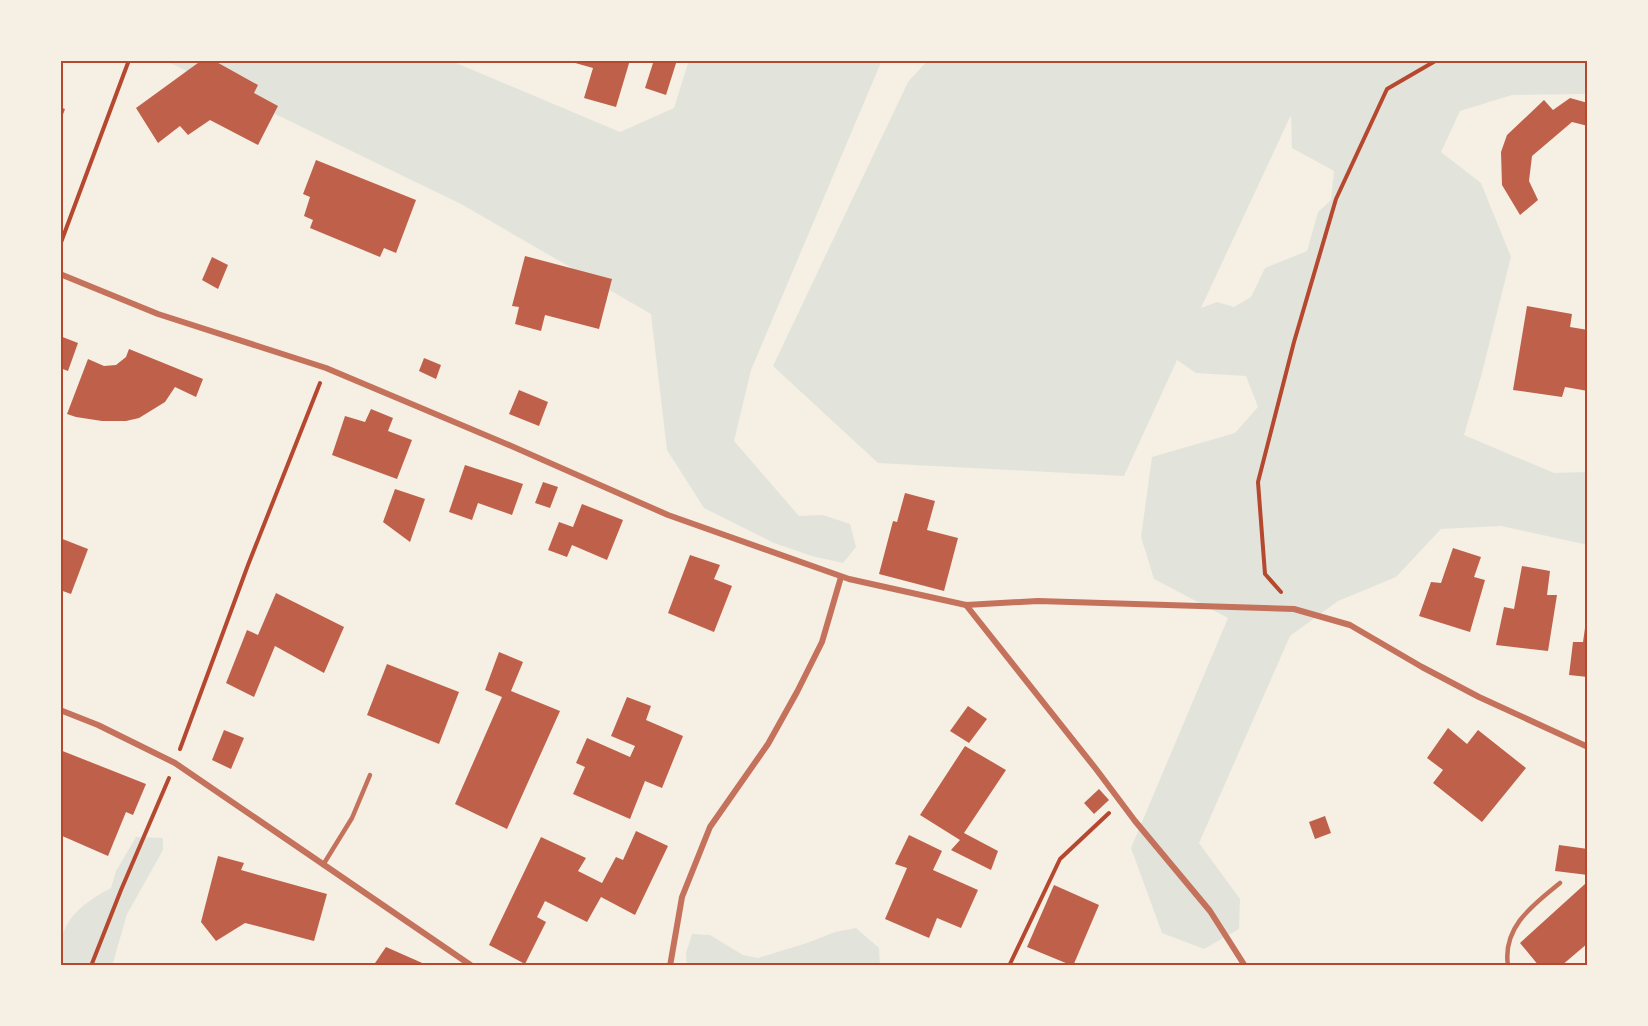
<svg xmlns="http://www.w3.org/2000/svg" width="1648" height="1026" font-family="'Noto Sans',sans-serif">
  <rect width="100%" height="100%" fill="#f6efe4"/>
  <g fill="#e2e4dc" fill-rule="evenodd">
    <path d="M164,60H449L620,132L674,108L689,60H882L751,370L734,441L799,516L823,515L850,524L856,547L843,563L812,556L774,543L704,508L667,450L651,314L461,204Z"/>
    <path d="M928,60H1588V94L1512,95L1460,111L1441,152L1481,183L1511,257L1482,373L1464,435L1554,473L1588,472V545L1501,526L1441,529L1396,577L1338,601L1290,636L1199,843L1240,899L1239,929L1204,949L1162,933L1131,848L1228,618L1154,579L1141,537L1152,457L1235,433L1258,407L1246,376L1196,373L1177,360L1124,476L878,463L773,366L908,82ZM1291,115L1292,148L1334,171L1331,200L1318,212L1307,251L1265,268L1251,297L1234,307L1217,302L1201,308Z"/>
    <path d="M136,837L163,838V850L127,914L112,966H60C60,959 58,949 60,942C68,913 87,901 111,888L116,871Z"/>
    <path d="M856,928L879,948L880,966H687L686,953L692,934L710,935L743,955L758,958L807,943L835,932Z"/>
  </g>
  <g fill="#bf614a">
    <path d="M202,60H213L258,85L254,93L278,106L258,145L210,120L188,135L180,126L158,143L136,108Z"/>
    <path d="M630,60L616,107L584,98L593,68L568,61Z"/>
    <path d="M654,60H677L666,95L645,88Z"/>
    <path d="M1570,98L1588,103V126L1572,122L1532,156L1529,181L1538,200L1520,215L1502,185L1501,152L1507,135L1544,100L1553,110Z"/>
    <path d="M60,107L65,109L60,123Z"/>
    <path d="M316,160L416,200L396,253L384,248L380,257L310,228L313,220L304,216L310,197L303,194Z"/>
    <path d="M525,256L612,279L599,329L545,315L541,331L515,324L519,307L512,306Z"/>
    <path d="M212,257L228,265L218,289L202,280Z"/>
    <path d="M1527,306L1572,314L1570,327L1588,330V391L1565,387L1562,397L1513,390Z"/>
    <path d="M60,336L78,343L68,371L60,368Z"/>
    <path d="M129,349L203,379L196,397L175,387L165,402L139,418L126,421H102L76,417L67,414L88,359L104,366L116,365L126,357Z"/>
    <path d="M424,358L441,365L436,379L419,371Z"/>
    <path d="M519,390L548,402L539,426L509,414Z"/>
    <path d="M371,409L393,418L388,431L412,440L397,479L332,455L345,416L365,422Z"/>
    <path d="M465,465L523,484L512,515L478,503L472,520L449,512Z"/>
    <path d="M543,482L558,487L550,508L535,503Z"/>
    <path d="M395,489L425,499L410,542L383,522Z"/>
    <path d="M905,493L935,501L927,530L958,538L944,591L879,574L893,521L897,522Z"/>
    <path d="M582,504L623,520L607,560L572,545L567,557L548,550L559,522L573,527Z"/>
    <path d="M60,538L88,549L71,594L60,590Z"/>
    <path d="M1453,548L1481,557L1474,577L1485,580L1470,632L1419,616L1431,582L1441,583Z"/>
    <path d="M690,555L720,565L714,579L732,586L714,632L668,613Z"/>
    <path d="M1522,566L1550,571L1547,595H1557L1548,651L1496,645L1504,607L1514,609Z"/>
    <path d="M276,593L344,627L324,673L275,646L254,697L226,683L247,630L258,635Z"/>
    <path d="M1587,614L1588,677L1569,675L1573,642H1583Z"/>
    <path d="M499,652L523,662L511,691L560,711L507,829L455,804L502,697L485,690Z"/>
    <path d="M387,664L459,692L439,744L367,715Z"/>
    <path d="M627,697L651,706L646,720L683,736L662,788L645,781L630,819L573,794L585,767L576,763L587,738L630,757L635,746L611,736Z"/>
    <path d="M968,706L987,719L969,743L950,731Z"/>
    <path d="M1448,728L1467,744L1478,730L1526,768L1482,822L1433,783L1443,770L1427,758Z"/>
    <path d="M224,730L244,738L231,769L212,760Z"/>
    <path d="M965,746L1006,770L964,833L998,851L991,870L951,850L960,840L920,815Z"/>
    <path d="M60,750L146,784L133,815L126,812L108,856L60,835Z"/>
    <path d="M1099,789L1109,800L1094,814L1084,803Z"/>
    <path d="M1325,816L1331,833L1315,839L1309,822Z"/>
    <path d="M636,831L668,846L635,915L601,897L587,922L545,901L537,917L546,922L525,964L489,945L541,837L586,858L578,871L602,883L616,857L623,860Z"/>
    <path d="M909,835L942,851L933,870L978,890L961,928L937,918L929,938L885,919L907,868L895,864Z"/>
    <path d="M1559,845L1588,849V875L1555,871Z"/>
    <path d="M218,856L244,863L241,870L327,894L314,941L245,923L216,941L201,922Z"/>
    <path d="M1585,884L1588,887V943L1561,966H1539L1520,943Z"/>
    <path d="M1054,885L1099,905L1073,966L1027,947Z"/>
    <path d="M386,947L429,966H373Z"/>
  </g>
  <g fill="none" stroke-linecap="round" stroke-linejoin="round">
    <g stroke="#b5482f" stroke-width="4">
      <path d="M60,245L129,60"/>
      <path d="M1281,592L1265,574L1258,482L1294,342L1336,199L1387,89L1437,60"/>
      <path d="M180,749L248,565L320,383"/>
      <path d="M91,966L121,890L169,778"/>
      <path d="M1009,966L1060,859L1109,813"/>
    </g>
    <g stroke="#c5725c" stroke-width="4.5">
      <path d="M323,865L352,818L370,775"/>
      <path d="M1508,966C1502,927 1533,905 1560,883"/>
    </g>
    <g stroke="#c5725c" stroke-width="6">
      <path d="M60,274L158,314L326,368L509,445L668,515L849,579L966,605L1038,601L1294,609L1350,625L1422,667L1479,697L1588,747"/>
      <path d="M966,605L1096,769L1135,821L1210,911L1245,966"/>
      <path d="M60,710L98,725L175,763L472,966"/>
      <path d="M670,966L682,897L710,827L768,744L797,692L822,642L841,577"/>
    </g>
  </g>
  <rect width="1648" height="1026" fill="none" stroke="#f6efe4" stroke-width="123"/>
  <rect x="62" y="62" width="1524" height="902" fill="none" stroke="#b5482f" stroke-width="2"/>
</svg>
